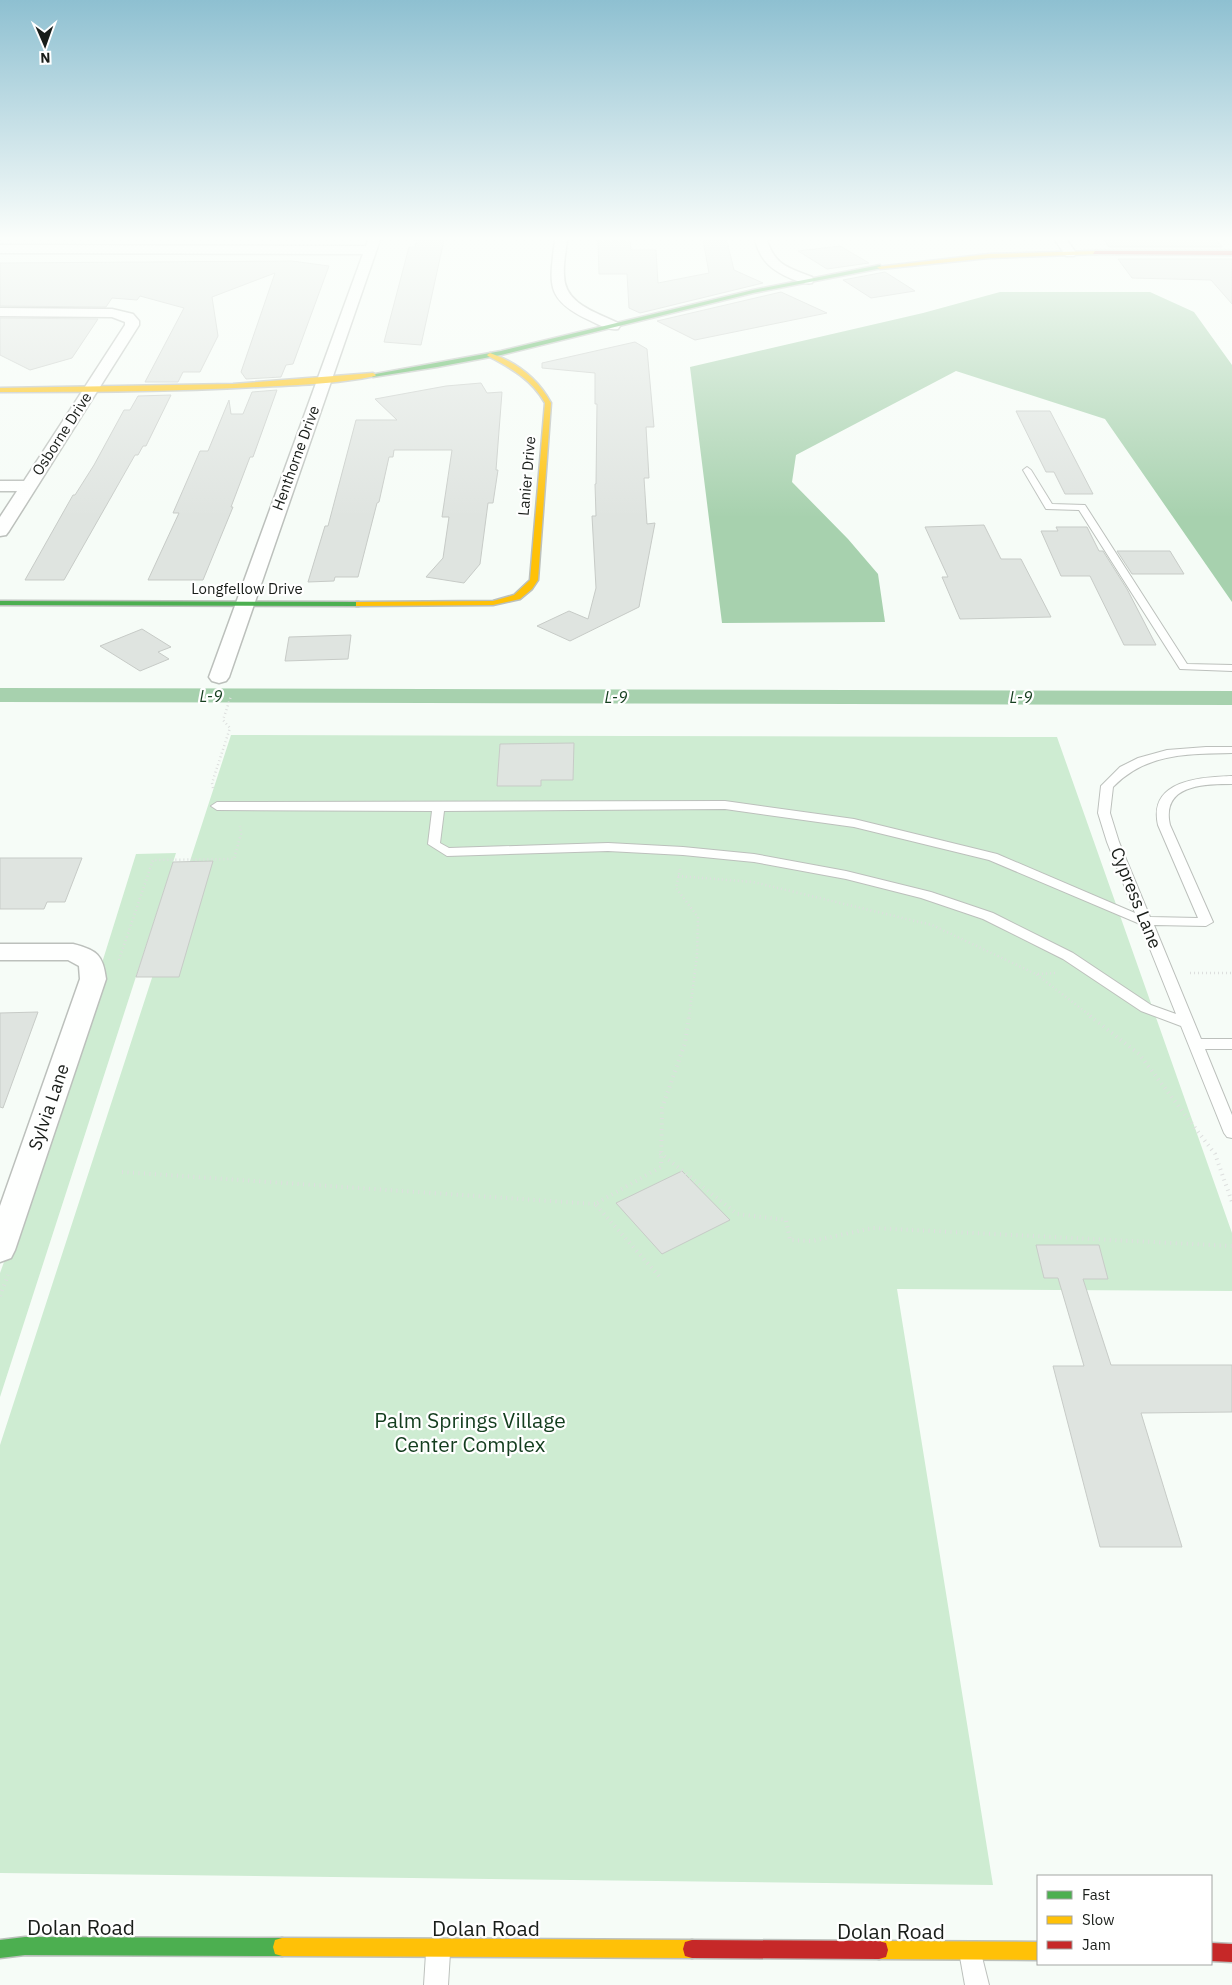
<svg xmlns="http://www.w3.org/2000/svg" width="1232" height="1985" font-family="'IBM Plex Sans',sans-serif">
  <rect width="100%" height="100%" fill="#f6fcf7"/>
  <g fill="#ceecd2">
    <path d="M231,735L1057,737L1232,1233V1291L897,1289L993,1885L0,1873V1445Z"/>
    <path d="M176,853L0,1397V1273L37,1171L136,854Z"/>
  </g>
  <path fill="#a7d1ae" d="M1000,292H1150L1194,312L1232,365V602L1105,419L956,371L796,455L792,482L848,539L878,574L885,622L722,623L690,367L923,313Z"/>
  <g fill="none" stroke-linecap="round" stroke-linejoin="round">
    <path fill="#a7d1ae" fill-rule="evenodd" d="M0,688L1232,691V705L0,702Z"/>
  </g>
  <g fill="#dfe4e0" stroke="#c7cbc7">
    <path d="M417,240H444L421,345L384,342L409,247H415Z"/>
    <path d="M703,240L727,241L734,270L763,283L640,313L629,308L627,274H599L598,241H630L631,250H656L658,283L709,273Z"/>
    <path d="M1104,240H1216L1222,247H1109Z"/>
    <path d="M840,246L869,263L827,269L798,251Z"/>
    <path d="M1118,259H1232V304L1211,280L1132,278Z"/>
    <path d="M292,261L329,266L293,364L286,365L281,377L246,379L241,372L275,273L212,297L218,336L200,372H183L178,382H145L184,308L140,296L137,300L112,298L106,307L0,306V263Z"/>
    <path d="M885,272L915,291L871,298L843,280Z"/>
    <path d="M781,292L827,313L695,340L657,321Z"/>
    <path d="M0,318L98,319L72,358L30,370L0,355Z"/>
    <path d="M635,342L647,349L654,427H646L649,478H644L647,524L655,523L639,607L570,641L537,626L569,611L588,619L596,588L592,516H596L595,484H596L597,404H595V373L542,368V363Z"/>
    <path d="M481,383L487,393L502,392L496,470H498L493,503H488L480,564L464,583L426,577L443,558L449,517H442L452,450H394L393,457H389L379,502L377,503L358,577H335L334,581L308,582L325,526H328L356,420H397L375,399L446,386Z"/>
    <path d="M277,390L253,457H250L231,507H233L203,580H148L179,513H173L200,451H208L229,400L231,414H243L252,392Z"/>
    <path d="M171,395L146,446H143L138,455H135L64,580H25L73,495H75L94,465L124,410H130L138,396Z"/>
    <path d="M1016,411H1050L1093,494H1065L1054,472H1046Z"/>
    <path d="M984,525L1001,559H1021L1051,617L960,619L942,577H948L925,527Z"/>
    <path d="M1056,527H1087L1099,551H1103L1127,589L1156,645H1124L1090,576H1061L1041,531H1058Z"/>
    <path d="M1117,551H1170L1184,574H1132Z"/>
    <path d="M142,629L171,647L158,652L169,659L140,671L100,646Z"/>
    <path d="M351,635L348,659L285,661L289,637Z"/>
    <path d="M574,743L573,780H541V786H497L500,744Z"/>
    <path d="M0,858H82L65,902H47L44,909H0Z"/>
    <path d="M213,861L179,977H136L173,862Z"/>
    <path d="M38,1012L3,1108L0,1107V1013Z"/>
    <path d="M682,1171L730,1220L662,1254L616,1203Z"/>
    <path d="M1036,1245H1099L1108,1279H1083L1111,1365H1232V1412L1141,1413L1182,1547H1100L1053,1366H1084L1058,1278H1044Z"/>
  </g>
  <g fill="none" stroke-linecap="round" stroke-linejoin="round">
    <defs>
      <g id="lane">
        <path d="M1027,467L1031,470L1052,504L1085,505L1187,664L1232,665V671L1180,669L1079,510L1046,509L1023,470Z"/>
        <path d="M1206,747H1232V753C1187,754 1146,753 1113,787L1110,813L1119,842L1150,917L1198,918L1158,825C1148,780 1201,777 1232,776V784C1203,784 1161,785 1170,825L1213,922L1206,926L1154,925L1201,1039H1232V1049H1205L1232,1115V1138L1227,1137L1224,1133L1181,1026L1141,1011L1063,959L983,919L921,898L846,879L754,862L683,855L608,851L447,856L428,844L432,811L217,810L211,806L217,802L725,801L854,819L997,854L1135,913L1107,842L1098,813L1101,786L1120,767L1138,758L1167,750ZM725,809L854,827L989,860L1140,924L1176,1014L1151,1005L1073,953L993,913L931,892L846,871L754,854L683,847L608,843L449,848L440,843L444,811Z"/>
        <path d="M438,1941L446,1945L450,1953L448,1985H424L426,1953L430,1945Z"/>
        <path d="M972,1945L980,1949L989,1985H965L960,1957L964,1949Z"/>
      </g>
      <g id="street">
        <path d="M368,240H380L229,677L226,681L219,683L212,681L209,677L363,254L0,253V245L366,246Z"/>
        <path d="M555,240H567C566,252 563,263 564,275C564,304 596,312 618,323L620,326L618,329C608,331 598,324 589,320C544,299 550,283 555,240Z"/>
        <path d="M755,240H767C775,266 789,268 812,277L814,280L812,283C804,285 799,281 792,279C772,270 761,262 755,240Z"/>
        <path d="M1055,240H1067L1076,253L1074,256H1066Z"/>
        <path d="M0,308L112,309L133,314L139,321V325L9,531L6,535L0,536V517L17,491H0V481H24L125,325V322L112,317L0,316Z"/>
        <path d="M0,944H73C97,950 103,955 106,979L15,1250L11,1258L0,1262V1206L80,979L79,966L68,960H0Z"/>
      </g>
      <g id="fast">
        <path d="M880,265L882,268L753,293L501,355L437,367L373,377L370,375L501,351L753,290Z"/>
        <path d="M0,601L359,602L363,604L359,606L0,605Z"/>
        <path d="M25,1937L282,1938L289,1940L291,1947L289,1954L282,1956L25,1955L0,1958V1940Z"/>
      </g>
      <g id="slow">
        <path d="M1095,251L1097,254L989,258L880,269L877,267L989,254Z"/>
        <path d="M490,353C516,362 538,379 551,403L538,580L532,589L520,599L493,605L356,606V602H359L493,601L514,595L530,580L545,403C532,380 511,368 488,356L487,355Z"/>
        <path d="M373,373L376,375L375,376C337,384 297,385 258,387C172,392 86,392 0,392V388L233,384Z"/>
        <path d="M282,1938L692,1940L699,1942L701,1949L699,1956L692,1958L282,1956L275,1954L273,1947L275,1940Z"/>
        <path d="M879,1941L1038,1942V1960L879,1959L872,1957L870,1950L872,1943Z"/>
      </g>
      <g id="jam">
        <path d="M1095,251H1232V255L1093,254Z"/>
        <path d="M692,1940L879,1941L886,1943L888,1950L886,1957L879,1959L692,1958L685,1956L683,1949L685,1942Z"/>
        <path d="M1211,1943L1232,1944V1962L1211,1961Z"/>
      </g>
    </defs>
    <use href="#lane" stroke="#bcc0bc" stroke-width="2"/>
    <use href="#street" stroke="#bcc0bc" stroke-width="3"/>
    <use href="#fast" stroke="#bcc0bc" stroke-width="3"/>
    <use href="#slow" stroke="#bcc0bc" stroke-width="3"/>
    <use href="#jam" stroke="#bcc0bc" stroke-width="3"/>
    <g stroke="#dddfde" stroke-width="2.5" stroke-dasharray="1 3" stroke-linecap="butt">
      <path d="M213,788L212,783L230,728L223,720L231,696"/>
      <path d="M680,869L676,888L698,917L697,956L689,1017"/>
      <path d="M678,876L753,882L932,925L1036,974"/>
      <path d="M119,960L153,860L234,859L241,834L240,826"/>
      <path d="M1055,973L1036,974L1092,1017"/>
      <path d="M1190,973H1232"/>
    </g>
    <g stroke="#dddfde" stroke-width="4" stroke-dasharray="1 4.5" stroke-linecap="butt">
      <path d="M1090,1016L1139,1054L1215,1154L1232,1202"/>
      <path d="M660,1153L737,1214L786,1220L790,1240L812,1241L873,1228L1232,1246"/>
      <path d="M122,1172L595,1204"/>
      <path d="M659,1276L595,1204L661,1167L662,1108L685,1043L689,1016"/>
      <path d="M0,1296L8,1275"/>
    </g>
    <use href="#lane" fill="#fefffe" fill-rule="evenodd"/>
    <use href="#street" fill="#fefffe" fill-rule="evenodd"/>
    <use href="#fast" fill="#4caf50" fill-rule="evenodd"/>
    <use href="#slow" fill="#ffc107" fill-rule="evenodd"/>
    <use href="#jam" fill="#c62828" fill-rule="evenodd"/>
  </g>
  <linearGradient id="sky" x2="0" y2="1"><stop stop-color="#8ec0d1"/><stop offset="0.46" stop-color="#fbfefb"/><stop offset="1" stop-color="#fbfefb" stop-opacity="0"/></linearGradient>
  <rect width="1232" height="518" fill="url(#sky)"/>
  <g text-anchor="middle" stroke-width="4.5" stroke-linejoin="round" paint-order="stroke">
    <g font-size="15" fill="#191d19" stroke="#fff">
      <text transform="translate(62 434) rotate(-57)" y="5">Osborne Drive</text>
      <text transform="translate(296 458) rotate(-70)" y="5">Henthorne Drive</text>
      <text transform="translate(527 476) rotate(-85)" y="5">Lanier Drive</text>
      <text x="247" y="594">Longfellow Drive</text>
    </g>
    <g font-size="16" font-style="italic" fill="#153f1f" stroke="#fff">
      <text x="211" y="702">L-9</text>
      <text x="616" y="703">L-9</text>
      <text x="1021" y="703">L-9</text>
    </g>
    <g font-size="18" fill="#191d19" stroke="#fff">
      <text transform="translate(1136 898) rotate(68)" y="6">Cypress Lane</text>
      <text transform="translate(49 1107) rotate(-71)" y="6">Sylvia Lane</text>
    </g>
    <g font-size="21" fill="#133d1e" stroke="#fff">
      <text x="470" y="1428">Palm Springs Village<tspan x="470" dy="24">Center Complex</tspan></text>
    </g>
    <g font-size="21" fill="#191d19" stroke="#fff">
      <text x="81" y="1935">Dolan Road</text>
      <text x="486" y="1936">Dolan Road</text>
      <text x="891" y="1939">Dolan Road</text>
    </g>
  </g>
  <rect x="1037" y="1875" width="175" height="90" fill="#ffffff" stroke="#a3a5a3"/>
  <rect x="1047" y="1891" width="25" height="8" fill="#4caf50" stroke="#a3a5a3"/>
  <text x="1082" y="1900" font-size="15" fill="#191d19">Fast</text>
  <rect x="1047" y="1916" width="25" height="8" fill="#ffc107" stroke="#a3a5a3"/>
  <text x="1082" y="1925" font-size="15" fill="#191d19">Slow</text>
  <rect x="1047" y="1941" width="25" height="8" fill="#c62828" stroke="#a3a5a3"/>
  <text x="1082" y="1950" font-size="15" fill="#191d19">Jam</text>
  <g transform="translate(45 45) rotate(178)" stroke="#ffffff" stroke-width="4" paint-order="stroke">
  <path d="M0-4L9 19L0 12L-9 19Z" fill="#191d19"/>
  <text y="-8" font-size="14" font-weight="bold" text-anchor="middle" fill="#191d19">N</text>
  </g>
</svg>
